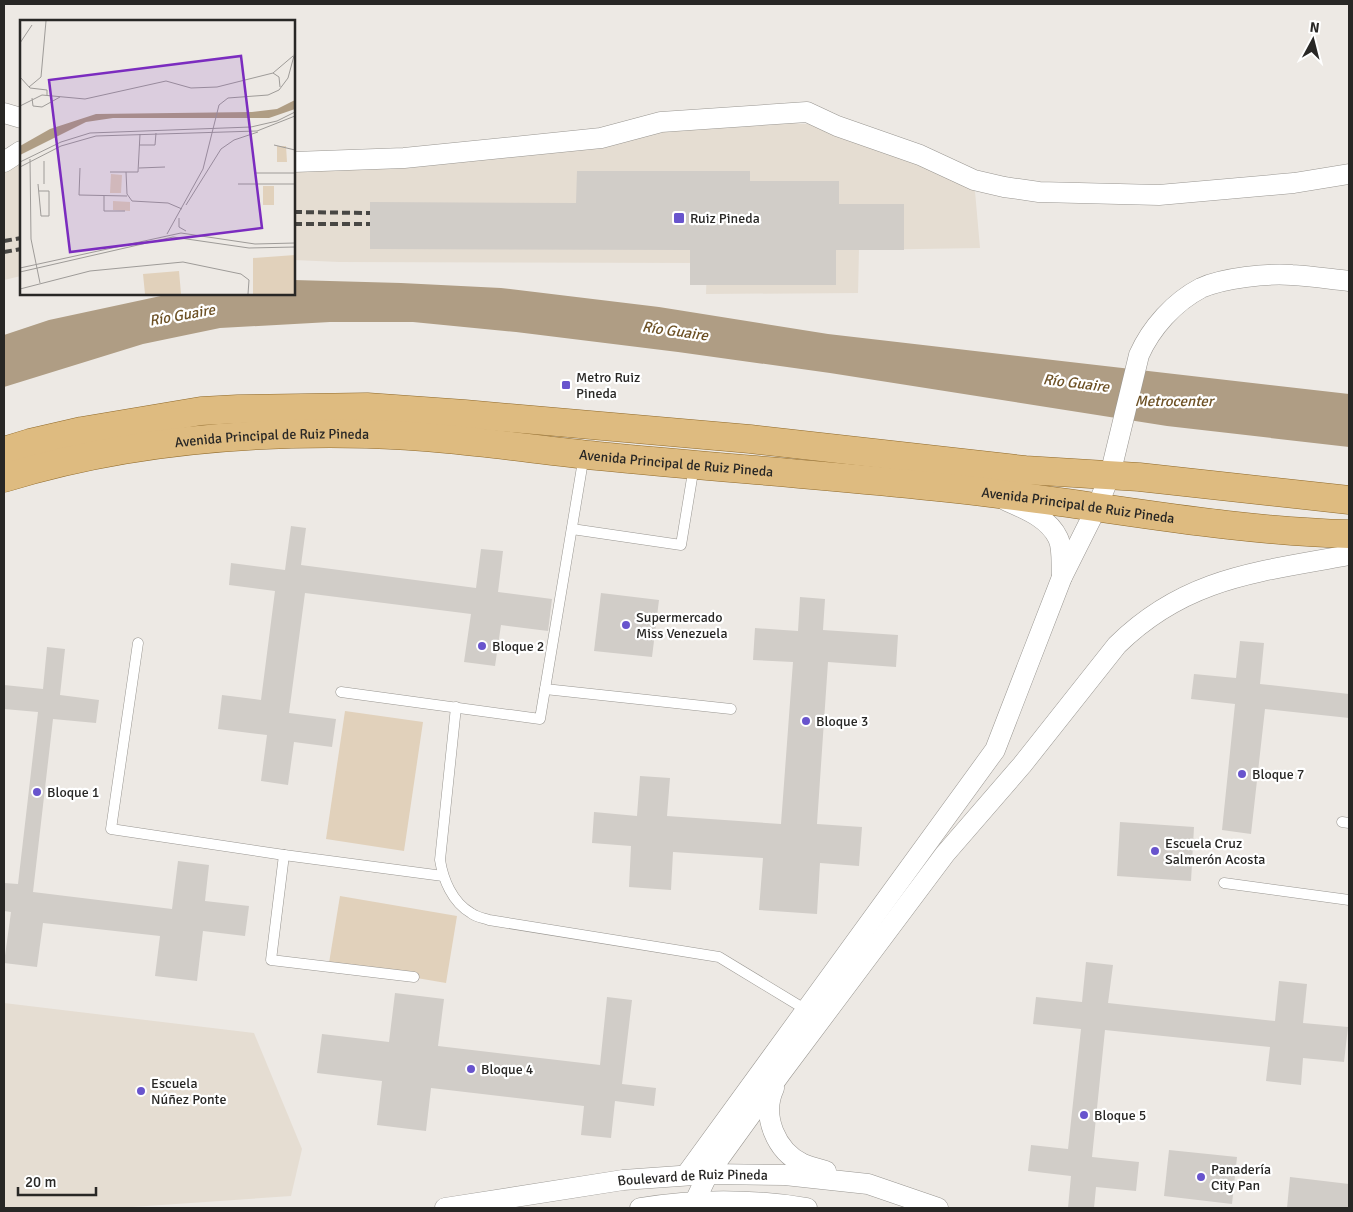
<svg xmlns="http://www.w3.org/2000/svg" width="1353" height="1212" font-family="Signika,sans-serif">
  <rect width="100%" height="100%" fill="#ede9e4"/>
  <g fill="#e5ddd2">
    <path d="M710,118L837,126L974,180L980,248L859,250L858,293L706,294L707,263L339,262L294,260V162Z"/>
    <path d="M21,149V276L4,280V159Z"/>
    <path d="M4,1003L254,1033L302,1149L291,1196L118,1208H4Z"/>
  </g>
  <g fill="#e1d1bb">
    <path d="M345,711L423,722L404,851L326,839Z"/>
    <path d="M340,896L457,916L446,983L329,963Z"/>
  </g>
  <path fill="#af9d84" d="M294,280L401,283L501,288L659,307L828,334L1349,394V447L1167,426L830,373L678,352L516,332L413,322H330L220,328L143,344L4,387V335L49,320L170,294H294Z"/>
  <g fill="#d1cdc8">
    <path d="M577,171H750V181H839V204H904V250H836V285H690V250L370,249V202L576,203Z"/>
    <path d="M291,526L306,528L301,565L476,588L481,549L503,551L498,592L552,599L548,631L501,625L495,666L464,662L471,614L305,593L289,713L336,719L332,747L294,742L288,785L261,781L267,735L218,729L222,695L261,700L275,591L229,585L231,563L285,570Z"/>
    <path d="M601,593L659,600L652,657L594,651Z"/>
    <path d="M800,597L825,599L823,630L898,635L896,667L828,662L817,824L862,827L859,866L820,863L817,914L759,910L763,858L673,852L671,890L629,887L631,846L592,843L594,812L637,816L640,776L670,778L667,816L781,824L793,662L753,660L755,628L798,631Z"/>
    <path d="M1240,641L1264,643L1260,684L1349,694V718L1265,709L1251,834L1222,830L1235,704L1191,699L1194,674L1236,678Z"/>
    <path d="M47,647L65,649L60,695L99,700L96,723L53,719L33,892L172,909L178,861L209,865L205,901L249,906L245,936L203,931L197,981L155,976L160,936L43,923L37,967L4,963L11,912L4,911V883L18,884L38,712L4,709V685L43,689Z"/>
    <path d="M1120,822L1194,827L1191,881L1117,876Z"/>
    <path d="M1086,962L1113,965L1108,1003L1275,1021L1279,981L1307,984L1303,1023L1348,1027L1344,1062L1303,1058L1301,1085L1266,1081L1270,1047L1105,1030L1092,1157L1139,1162L1136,1191L1096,1187L1094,1208H1068L1071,1176L1028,1171L1031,1145L1068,1149L1081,1029L1033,1024L1036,997L1082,1002Z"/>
    <path d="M395,993L444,999L438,1046L600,1065L607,997L632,1000L622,1084L656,1088L654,1106L615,1101L611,1138L581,1135L584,1106L431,1088L426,1131L377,1125L382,1081L317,1073L322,1034L389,1042Z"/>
    <path d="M1169,1150L1237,1157L1232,1204L1164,1196Z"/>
    <path d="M1290,1177L1349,1184V1208H1287Z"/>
  </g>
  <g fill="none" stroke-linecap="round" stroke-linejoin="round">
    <defs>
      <g id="lane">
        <path d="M572,529L681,545L694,466"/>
        <path d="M138,643L111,829L284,855L443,876"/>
        <path d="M545,689L731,709"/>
        <path d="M341,692L540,719L584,455"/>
        <path d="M456,707L440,860C443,879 452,902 471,913C476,917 483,918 489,920L719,957L808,1011"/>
        <path d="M1342,822L1349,823"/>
        <path d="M284,855L271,960L414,977"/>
        <path d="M1224,883L1349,900"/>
      </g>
      <g id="street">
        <path d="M4,113L21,118"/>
        <path d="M4,162L21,151"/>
        <path d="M294,162L404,158L601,138L661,122L807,112L837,126L920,155L974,180L1004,187L1039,192L1159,195L1294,183L1349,174"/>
        <path d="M1005,500C1024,509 1048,517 1058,538C1063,548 1061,565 1062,577"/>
        <path d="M774,1088C761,1116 776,1151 803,1164C810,1167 819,1169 826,1171"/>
        <path d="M686,1175L995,750L1062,577L1097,507L1110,475L1139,355C1151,328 1174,302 1201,288C1223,278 1268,273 1292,275C1311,276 1330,279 1349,281"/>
        <path d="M695,1201L708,1174L781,1073L945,854L1022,765L1117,645C1186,577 1259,572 1349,555"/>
        <path id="s1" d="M445,1208L623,1180L708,1174L785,1175L868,1184L938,1208"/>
        <path d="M640,1208C695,1199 752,1199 807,1208"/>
      </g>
      <g id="primary">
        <path d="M4,451L30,443L82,431L201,411L238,409L367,407L465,414L750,439L1025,470L1139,477L1349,500"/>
        <path id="s2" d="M4,478C121,442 245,431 367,434C444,436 521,448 598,456C729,469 860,477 991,493C1110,507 1229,531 1349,534"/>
      </g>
    </defs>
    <use href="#lane" stroke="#999691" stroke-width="11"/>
    <use href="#street" stroke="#999691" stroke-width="21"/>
    <use href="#primary" stroke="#906a2a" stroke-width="29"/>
    <use href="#lane" stroke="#fff" stroke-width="10"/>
    <use href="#street" stroke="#fff" stroke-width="20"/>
    <use href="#primary" stroke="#debb80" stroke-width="28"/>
    <g stroke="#484744" stroke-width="4" stroke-dasharray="8 4" stroke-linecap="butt">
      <path d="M294,212L370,213"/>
      <path d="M294,224H370"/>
      <path d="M4,241L21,238"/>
      <path d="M4,252L21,249"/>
    </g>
  </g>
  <g fill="#6854cd" stroke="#fff" stroke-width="2">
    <rect x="673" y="212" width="12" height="12" rx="2.5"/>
    <rect x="561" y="380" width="10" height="10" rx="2.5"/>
    <circle cx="626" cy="625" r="5"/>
    <circle cx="482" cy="646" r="5"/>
    <circle cx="806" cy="721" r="5"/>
    <circle cx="1242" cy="774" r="5"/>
    <circle cx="37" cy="792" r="5"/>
    <circle cx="1155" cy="851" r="5"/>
    <circle cx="471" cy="1069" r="5"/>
    <circle cx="141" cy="1091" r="5"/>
    <circle cx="1084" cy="1115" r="5"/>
    <circle cx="1201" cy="1177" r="5"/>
  </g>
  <g text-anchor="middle" stroke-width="4.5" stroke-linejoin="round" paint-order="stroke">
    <g font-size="14" fill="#282725" stroke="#fff" text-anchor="start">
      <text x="690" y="223">Ruiz Pineda</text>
      <text x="576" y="382">Metro Ruiz<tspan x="576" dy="16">Pineda</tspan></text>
      <text x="636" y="622">Supermercado<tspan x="636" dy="16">Miss Venezuela</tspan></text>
      <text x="492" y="651">Bloque 2</text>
      <text x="816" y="726">Bloque 3</text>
      <text x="1252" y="779">Bloque 7</text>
      <text x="47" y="797">Bloque 1</text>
      <text x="1165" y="848">Escuela Cruz<tspan x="1165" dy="16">Salmerón Acosta</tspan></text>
      <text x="481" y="1074">Bloque 4</text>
      <text x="151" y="1088">Escuela<tspan x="151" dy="16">Núñez Ponte</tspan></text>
      <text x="1094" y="1120">Bloque 5</text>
      <text x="1211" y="1174">Panadería<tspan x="1211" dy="16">City Pan</tspan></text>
    </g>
    <g font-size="14" fill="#282725" stroke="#fff">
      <text dy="5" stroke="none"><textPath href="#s2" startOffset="272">Avenida Principal de Ruiz Pineda</textPath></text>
      <text dy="5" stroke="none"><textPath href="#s2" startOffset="678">Avenida Principal de Ruiz Pineda</textPath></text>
      <text dy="5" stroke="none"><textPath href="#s2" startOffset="1082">Avenida Principal de Ruiz Pineda</textPath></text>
      <text dy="5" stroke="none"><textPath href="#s1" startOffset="250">Boulevard de Ruiz Pineda</textPath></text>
    </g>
    <g font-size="15" font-style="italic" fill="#6d5125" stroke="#fff">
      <text transform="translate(182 315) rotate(-10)" y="5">Río Guaire</text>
      <text transform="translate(675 331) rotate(8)" y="5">Río Guaire</text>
      <text transform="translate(1076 383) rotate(7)" y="5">Río Guaire</text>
      <text x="1174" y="406">Metrocenter</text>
    </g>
  </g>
  <g transform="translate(20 20)">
    <rect width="275" height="275" fill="#ede9e4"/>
    <path d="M257,126H266L267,142H257ZM91,154L102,155L101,173H90ZM243,166H254V185H243ZM93,181L110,182V191L93,190ZM275,235V274H233V238ZM159,251L161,274H125L123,254Z" fill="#e1d1bb"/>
    <path d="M275,80V89L249,98H93L66,102L0,135V126L30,109L76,94L232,92L257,89Z" fill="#af9d84"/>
    <path fill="none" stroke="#9e9b98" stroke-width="1" d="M0,23L12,5M253,53L259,57L260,67M0,57L10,68L27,70V75M9,67L21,57L26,1M12,78L13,86L22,87L40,77M0,86L22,75L65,79L146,61L171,68L197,67L253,53L273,36M119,125H135L136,113M254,125L275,130M10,139L11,219L20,263M0,142L41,122L70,113L231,107L257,101L275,92M0,147L41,126L76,116L237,111L275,96M60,148L59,175L107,176M119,148L145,147M90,152H118L120,114M106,152L107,174L112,181L148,183L162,189M234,153H275M18,164L21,196H29V171H19M24,164V141M218,164H275M84,176V191H105M166,185L201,129L214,120L238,112M159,198V207L166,211M147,214L183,149L199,85L208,78L248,75L259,70L268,58L275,32M0,248L161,213L235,224L275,223M0,252L153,217L229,228L275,227M0,269L70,251L163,242L221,254L229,260L228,274"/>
    <path fill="#7b2cbf" fill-opacity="0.15" stroke="#7b2cbf" stroke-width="2.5" d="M221,36L242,208L50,232L29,60Z"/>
    <rect width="275" height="275" fill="none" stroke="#282725" stroke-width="2.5"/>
  </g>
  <rect width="1353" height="1212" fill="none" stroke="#282725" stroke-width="10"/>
  <g transform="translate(1313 40) rotate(7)" stroke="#ffffff" stroke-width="4" paint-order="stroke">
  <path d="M0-4L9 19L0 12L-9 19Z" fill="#282725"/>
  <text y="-8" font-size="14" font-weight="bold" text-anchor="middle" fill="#282725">N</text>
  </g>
  <path d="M18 1187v8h78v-8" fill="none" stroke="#282725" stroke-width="2.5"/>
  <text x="25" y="1187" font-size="15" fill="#282725" stroke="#ffffff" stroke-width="4" paint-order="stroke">20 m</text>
</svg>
